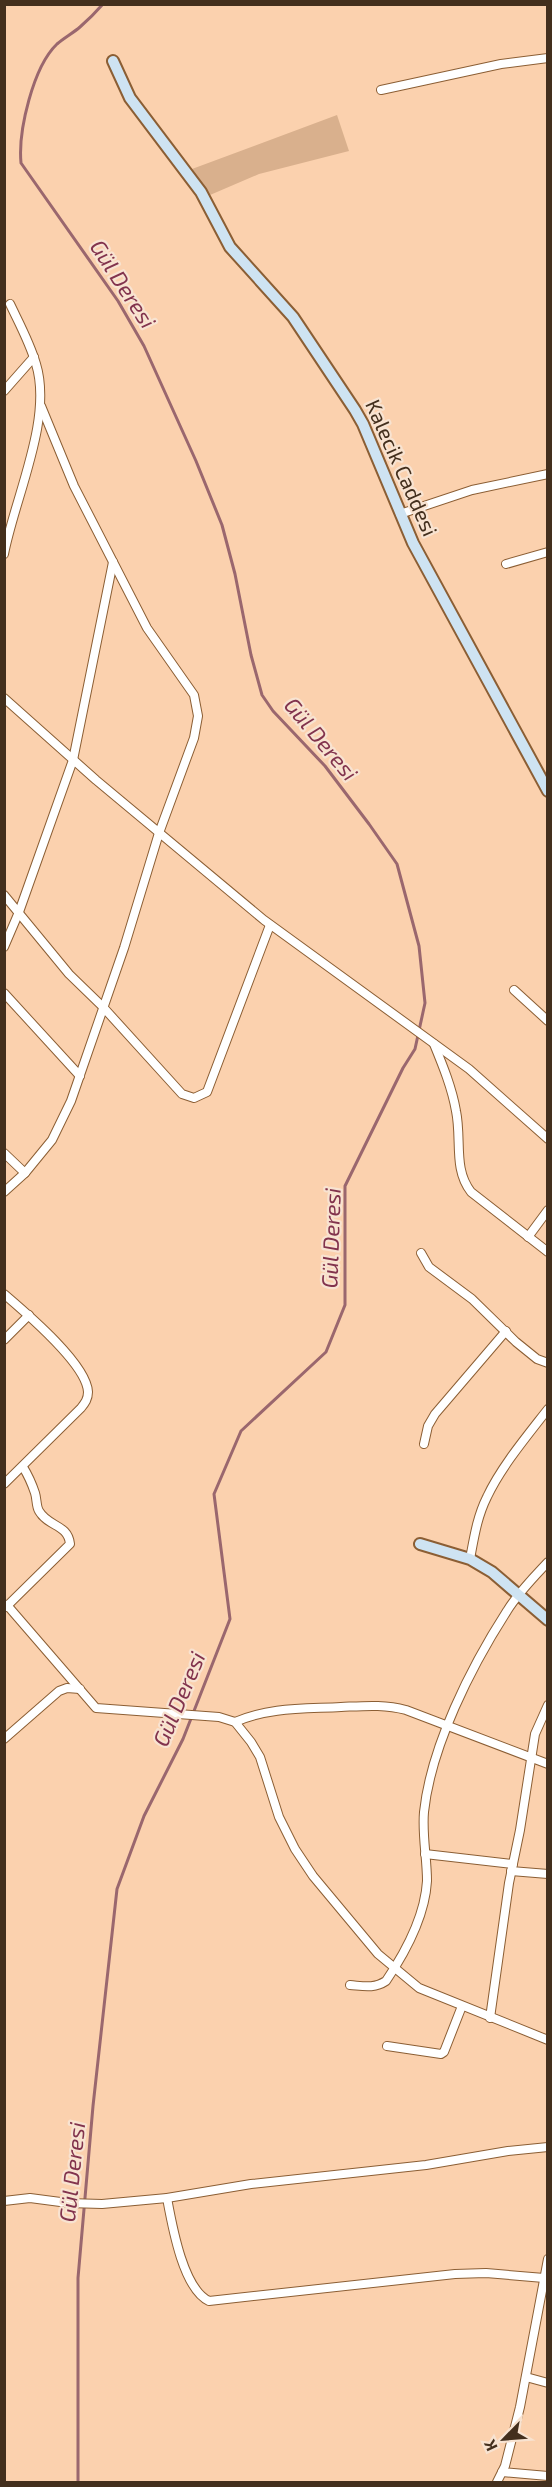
<svg xmlns="http://www.w3.org/2000/svg" width="552" height="2487" font-family="'Exo 2',sans-serif">
  <rect width="100%" height="100%" fill="#fbd1ae"/>
  <path fill="#d9b08d" d="M337,115L349,151L259,174L210,195L192,169Z"/>
  <g fill="none" stroke-linecap="round" stroke-linejoin="round">
    <path stroke="#9a676e" stroke-width="3" d="M78,2482V2278L93,2106L117,1889L144,1816L183,1739L230,1619L214,1494L241,1431L326,1352L345,1305V1186L403,1068L415,1049L425,1003L419,946L397,864L369,824L325,766L273,711L262,695L251,655L235,574L222,525L196,461L144,346L118,301L21,163C18,131 33,67 57,44C64,38 73,33 80,27C88,20 96,12 103,4"/>
    <defs>
      <g id="street">
        <path d="M381,90L501,64L548,58"/>
        <path d="M4,391L34,357"/>
        <path d="M400,514L472,490L548,474"/>
        <path d="M4,554C15,497 53,419 36,364C30,343 19,323 10,304"/>
        <path d="M506,564L548,552"/>
        <path d="M4,698L96,780L264,920L469,1069L548,1139"/>
        <path d="M4,895L69,974L103,1007L182,1094L194,1098L207,1092L270,925"/>
        <path d="M4,947L19,912L73,760L113,562"/>
        <path d="M514,990L548,1021"/>
        <path d="M4,993L80,1076"/>
        <path d="M434,1044C443,1066 452,1088 456,1111C462,1140 453,1169 471,1192L548,1252"/>
        <path d="M4,1153L25,1173"/>
        <path d="M4,1192L25,1173L52,1140L71,1101L124,948L159,833L194,738L198,716L194,695L147,628L74,486L41,406"/>
        <path d="M528,1237L548,1210"/>
        <path d="M421,1253L429,1267L472,1299L516,1342L537,1359L548,1363"/>
        <path d="M4,1294C25,1312 87,1364 88,1392C88,1399 85,1403 81,1408L4,1484"/>
        <path d="M4,1340L29,1315"/>
        <path d="M424,1444L428,1426L435,1414L506,1331"/>
        <path d="M470,1559C474,1538 477,1517 487,1497C501,1467 527,1436 548,1409"/>
        <path d="M7,1605L96,1708L219,1717L235,1722L251,1742L260,1757L279,1817L295,1849L313,1876L378,1954L419,1988L548,2040"/>
        <path d="M6,1607L70,1544C68,1524 48,1527 39,1511C36,1506 37,1499 35,1493C32,1484 28,1475 23,1467"/>
        <path d="M235,1722C269,1707 305,1709 341,1707C364,1706 384,1704 406,1710L548,1764"/>
        <path d="M4,1739L59,1691L67,1688L80,1689"/>
        <path d="M425,1854L513,1864"/>
        <path d="M511,1871L548,1874"/>
        <path d="M350,1985C363,1986 374,1989 386,1981C405,1953 425,1916 427,1881C427,1858 422,1835 424,1812C431,1746 471,1667 507,1611C518,1593 533,1578 548,1562"/>
        <path d="M490,2018L509,1883L520,1830L535,1734L548,1705"/>
        <path d="M387,2046L441,2054L444,2052L462,2006"/>
        <path d="M167,2198C172,2225 183,2289 209,2301L455,2274L486,2273L544,2278"/>
        <path d="M4,2201L30,2198L68,2203L102,2204L167,2198L251,2184L426,2165L508,2151L548,2147"/>
        <path d="M526,2377L548,2383"/>
        <path d="M502,2472L548,2476"/>
        <path d="M497,2482L505,2466L520,2407L548,2259"/>
      </g>
      <g id="secondary">
        <path d="M113,61L130,98L201,192L230,247L293,317L355,410L363,424L413,543L548,791"/>
        <path d="M420,1544L470,1559L492,1572L548,1620"/>
      </g>
    </defs>
    <use href="#street" stroke="#8b5e34" stroke-width="10"/>
    <use href="#secondary" stroke="#8b5e34" stroke-width="14"/>
    <use href="#street" stroke="#fff" stroke-width="8"/>
    <use href="#secondary" stroke="#cee3f2" stroke-width="10"/>
  </g>
  <g text-anchor="middle" stroke-width="4.5" stroke-linejoin="round" paint-order="stroke">
    <g font-size="21" fill="#432f1d" stroke="#f8e3d1">
      <text transform="translate(401 468) rotate(66)" y="7">Kalecik Caddesi</text>
    </g>
    <g font-size="22" font-style="italic" fill="#82334d" stroke="#f8e3d1">
      <text transform="translate(123 284) rotate(57)" y="8">Gül Deresi</text>
      <text transform="translate(321 739) rotate(50)" y="8">Gül Deresi</text>
      <text transform="translate(331 1238) rotate(-88)" y="8">Gül Deresi</text>
      <text transform="translate(179 1699) rotate(-67)" y="8">Gül Deresi</text>
      <text transform="translate(72 2172) rotate(-84)" y="8">Gül Deresi</text>
    </g>
  </g>
  <rect width="552" height="2487" fill="none" stroke="#432f1d" stroke-width="12"/>
  <g transform="translate(504 2439) rotate(245)" stroke="#f8e3d1" stroke-width="4.5" paint-order="stroke">
  <path d="M0-4.5L10 22L0 15L-10 22Z" fill="#432f1d"/>
  <text y="-9" font-size="16" font-weight="bold" text-anchor="middle" fill="#432f1d">K</text>
  </g>
</svg>
